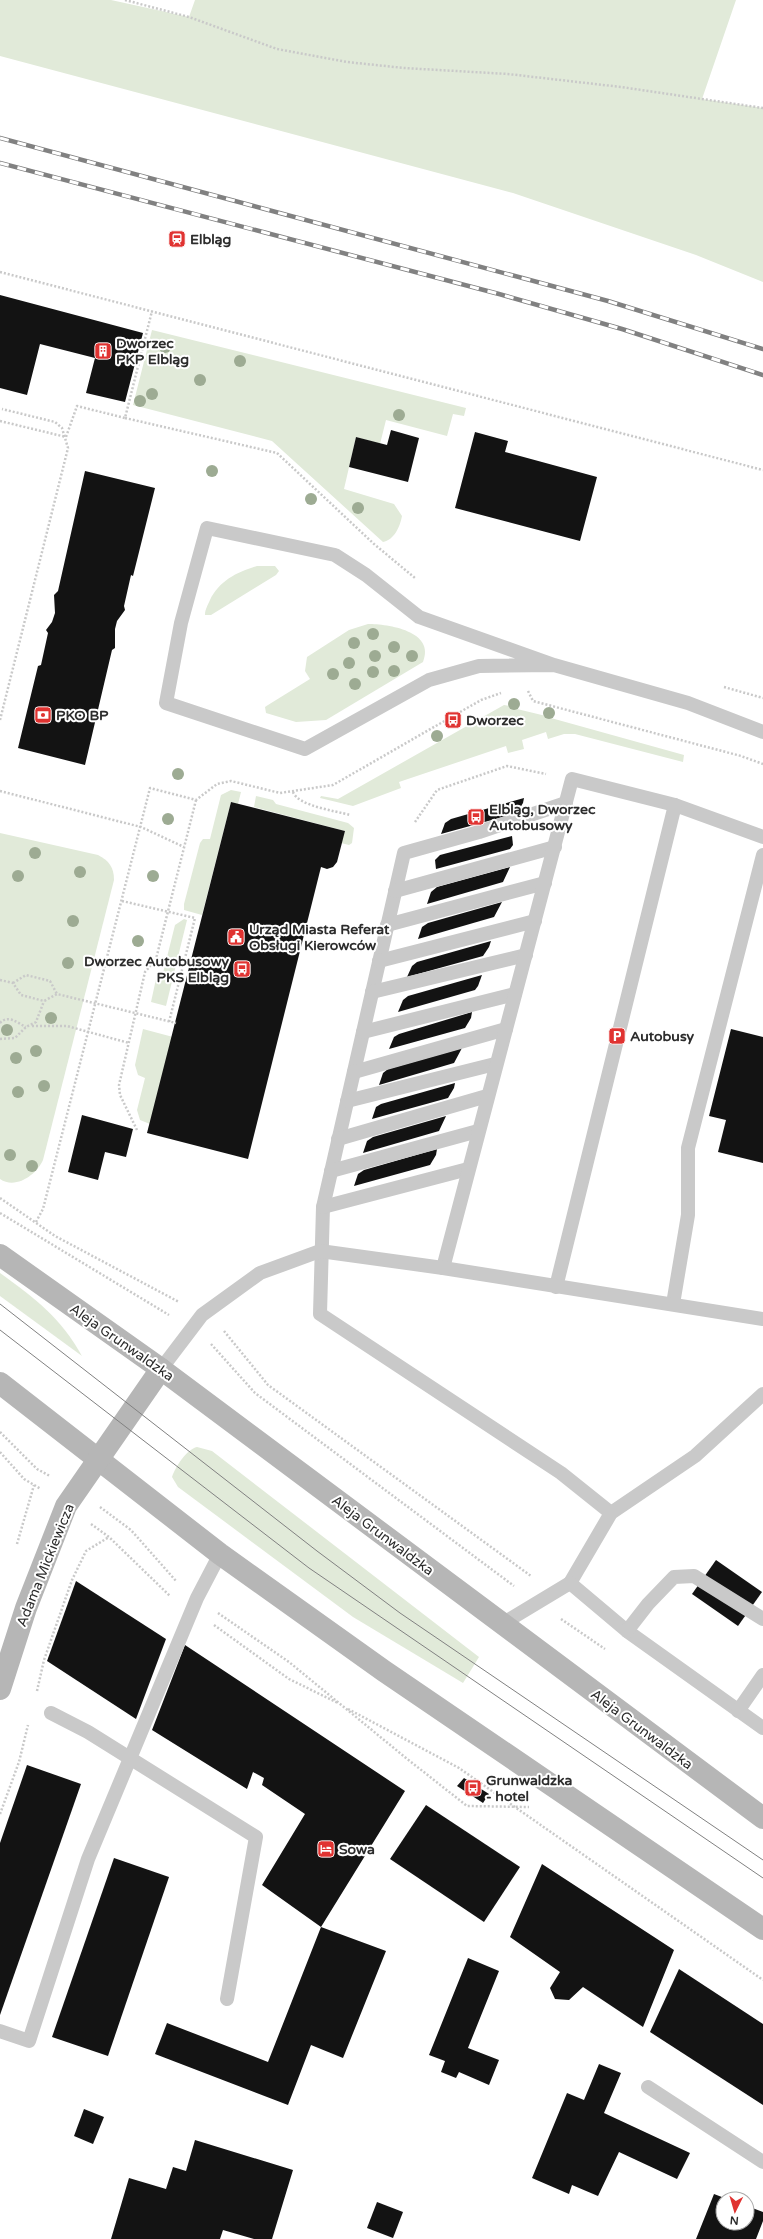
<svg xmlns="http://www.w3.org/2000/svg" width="763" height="2239" font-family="'Varela Round',sans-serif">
  <rect width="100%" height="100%" fill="#fff"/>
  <g fill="#e1ead9">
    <path d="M0,0H111L189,17L195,0H736L702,99L763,108V282L696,255L513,193L0,56Z"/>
    <path d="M152,330L466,408L464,416L453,414L447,436L386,420L380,444L356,437L344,489L394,504L402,516C400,527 394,540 383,542L272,441L133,405Z"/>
    <path d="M257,566H275L279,571L276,575L211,615H205C205,609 208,605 210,600C219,581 237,572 257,566Z"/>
    <path d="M368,624C388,624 436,631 423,662L326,720L296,722L266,713L265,707L268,705L310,679L305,671L307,657L349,630Z"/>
    <path d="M511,699L518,700L517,709L546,716L547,709L552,711L551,718L684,755L683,762L575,734H564L548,739L546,732L522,740L524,749L508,753L506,746L399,782L401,788L353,806L320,798L321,796L338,799L504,705L510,706Z"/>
    <path d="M231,790L241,792L238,804L231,802L202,915L184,910V904L200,843L203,839H210L221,795Z"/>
    <path d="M256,796L273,800L276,804L348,823L354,828L352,843L349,845L341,843L345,831L254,807Z"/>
    <path d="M0,833L98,855C109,861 114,867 114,880L43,1160C37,1174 16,1190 0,1179Z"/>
    <path d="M184,919L187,920L166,1006L151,1002L156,979L163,973L175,925Z"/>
    <path d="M143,1029L173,1037L150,1124L140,1120L137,1110L145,1078L138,1075L135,1065Z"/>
    <path d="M0,1273C36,1299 60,1317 82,1356L0,1296Z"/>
    <path d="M197,1447L212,1451L479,1657L463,1683L353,1617L178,1487L172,1477C175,1467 187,1449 197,1447Z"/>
  </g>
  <g fill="#131313">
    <path d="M0,295L143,333L125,402L86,393L95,358L40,344L27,395L0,388Z"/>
    <path d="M391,430L419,438L408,482L349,467L356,437L387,445Z"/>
    <path d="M475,432L508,441L505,452L597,477L580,541L455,508Z"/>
    <path d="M85,471L155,488L133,576L131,575L124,606L125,610L117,621L115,629V648L112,650L85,765L18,748L38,666L41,665L48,633L46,630L52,622L55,613L54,595L58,591Z"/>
    <path d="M524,798L523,803L517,813L441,834L445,823L451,819Z"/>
    <path d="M231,802L345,831L337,862L333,867L327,869L321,867L248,1159L147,1133Z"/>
    <path d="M512,836L513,845L510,849L436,869L435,860L440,855Z"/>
    <path d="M510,867L503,882L427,904L431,892L437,887Z"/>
    <path d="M502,902L494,917L418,939L422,927L428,923Z"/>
    <path d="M491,941L489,947L483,956L407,977L412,966L417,962Z"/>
    <path d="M482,975L478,986L475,990L398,1012L403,1000L408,996Z"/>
    <path d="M472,1012L471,1018L465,1028L389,1049L394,1037L399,1034Z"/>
    <path d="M731,1029L763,1037V1163L718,1152L726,1120L709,1116Z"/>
    <path d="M462,1048L454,1063L379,1085L383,1073L388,1069Z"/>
    <path d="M455,1083L454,1088L448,1098L372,1119L376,1107L381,1104Z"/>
    <path d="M82,1115L133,1129L126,1157L105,1152L98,1180L68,1172Z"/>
    <path d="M446,1116L439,1131L363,1153L367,1141L373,1137Z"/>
    <path d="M437,1149L436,1155L430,1165L354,1186L358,1174L364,1170Z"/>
    <path d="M716,1560L762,1592L738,1626L692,1594Z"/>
    <path d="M76,1581L166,1639L136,1719L47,1661Z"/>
    <path d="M185,1645L405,1791L321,1927L262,1885L305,1814L262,1785L264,1778L253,1772L247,1789L152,1730Z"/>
    <path d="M27,1765L81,1784L0,2015V1843Z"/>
    <path d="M464,1778L489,1794L483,1803L457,1786Z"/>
    <path d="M426,1805L520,1867L484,1922L390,1859Z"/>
    <path d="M114,1858L169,1877L108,2056L52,2037Z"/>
    <path d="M542,1864L674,1950L643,2027L583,1987L569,2000L555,1999L550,1988L560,1972L510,1937Z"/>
    <path d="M321,1927L386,1951L343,2058L311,2045L288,2105L155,2054L167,2023L268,2062Z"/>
    <path d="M468,1958L499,1971L468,2048L499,2060L489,2085L459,2072L456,2078L441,2072L445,2061L429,2055Z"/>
    <path d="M679,1969L763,2024V2105L650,2032Z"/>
    <path d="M599,2064L621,2073L604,2113L690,2153L677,2179L619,2152L598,2196L572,2185L569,2194L532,2178L567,2093L584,2100Z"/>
    <path d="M84,2109L104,2117L93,2144L74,2136Z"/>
    <path d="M195,2140L293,2170L272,2239H254L223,2230L220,2239H111L129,2178L166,2189L173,2167L186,2171Z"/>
    <path d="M714,2194L727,2199H723V2223H747V2206L763,2212V2221L756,2239H696Z"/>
    <path d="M377,2202L403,2212L393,2238L367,2228Z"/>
  </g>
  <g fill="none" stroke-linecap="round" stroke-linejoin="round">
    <g stroke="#c9c9c9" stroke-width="2.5" stroke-dasharray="2 2" stroke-linecap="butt">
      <path d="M125,0L189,17L277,49L347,62L404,68L508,74L621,87L763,108"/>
      <path d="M0,272L763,470"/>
      <path d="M125,418L277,453L374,544L415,578"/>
      <path d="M0,421L66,437L77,406L125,418L152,311"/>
      <path d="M724,687L763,698"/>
      <path d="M528,691L533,701L741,756L763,764"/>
      <path d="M0,720L68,448L62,428L55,422L2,409"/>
      <path d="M0,791L141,827L184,847"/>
      <path d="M293,792C298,806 336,811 350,815"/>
      <path d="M415,822L437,790L507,766L546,774"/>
      <path d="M122,901L195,918L169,1022"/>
      <path d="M0,980L13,983L21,995L44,1001L57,994L176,1023"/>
      <path d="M13,983L26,975L50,981L57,994"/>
      <path d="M0,1023C9,1014 17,1023 26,1027"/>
      <path d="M32,1026H67L129,1043"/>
      <path d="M0,1039L15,1038L26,1027L36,1022L44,1001"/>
      <path d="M137,1130L120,1095L119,1085L145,972L156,959L196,800"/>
      <path d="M0,1198L55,1236L179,1302"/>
      <path d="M0,1213L169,1315"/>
      <path d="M36,1222L43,1209L150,788L196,800L217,784L231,781L280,793L333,785L481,700L501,693"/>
      <path d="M224,1331L268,1385L531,1576"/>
      <path d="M211,1344L255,1393L514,1586"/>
      <path d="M0,1432L37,1469L50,1476"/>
      <path d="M0,1452L24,1479L41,1489"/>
      <path d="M100,1507L131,1530L176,1581"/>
      <path d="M91,1524L109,1537L170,1596"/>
      <path d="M17,1544L34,1485"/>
      <path d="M218,1613L289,1662L406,1758L467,1806L529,1807"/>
      <path d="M561,1619L605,1649"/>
      <path d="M214,1625L289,1679L338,1703"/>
      <path d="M37,1691L44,1660L72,1580L86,1551L109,1537"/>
      <path d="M348,1709L459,1768L763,1980"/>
      <path d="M0,1814L19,1762L28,1725"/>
    </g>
    <g stroke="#c9c9c9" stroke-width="14">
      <path d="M554,665L479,666L429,680L305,749L166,703L181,623L207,528L335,555L366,575L419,617L554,665L688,703L763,732"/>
      <path d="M566,803L479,832L404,853L323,1207L320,1314L561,1473L611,1513"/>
      <path d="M395,891L555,847"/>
      <path d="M387,925L545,883"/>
      <path d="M379,961L535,921"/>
      <path d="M372,992L526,955"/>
      <path d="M363,1032L515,994"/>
      <path d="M354,1072L506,1029"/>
      <path d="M347,1101L495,1064"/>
      <path d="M338,1139L487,1096"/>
      <path d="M331,1171L478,1131"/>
      <path d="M323,1207L468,1169"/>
      <path d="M443,1268L572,779L675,805L763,837"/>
      <path d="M556,1287L675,805"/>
      <path d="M673,1304L688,1215V1148L763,855"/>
      <path d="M161,1369L202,1315L260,1273L320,1251L443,1268L763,1319"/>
      <path d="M570,1583L611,1513L695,1456L763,1394"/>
      <path d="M502,1624L570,1583L627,1631L763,1728"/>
      <path d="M627,1631L648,1604L674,1577L694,1576L763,1619"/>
      <path d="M738,1711L763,1675"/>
      <path d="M51,1713L88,1732L256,1837L227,1999"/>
      <path d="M0,2031L29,2041L88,1859L197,1598L220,1554"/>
      <path d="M648,2087L763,2162"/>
    </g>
    <g stroke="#b6b6b6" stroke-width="22">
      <path d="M0,1255L161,1369L763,1818"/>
      <path d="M0,1383L220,1554L384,1671L763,1929"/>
      <path d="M0,1689L26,1608L66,1506L161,1369"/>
    </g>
    <g stroke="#818181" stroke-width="1">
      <path d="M0,1304L317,1551L400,1613L763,1860"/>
      <path d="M0,1330L309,1568L763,1878"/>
    </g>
    <defs>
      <g id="rail">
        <path d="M0,138L608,301L763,349"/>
        <path d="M0,163L499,294L622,329L763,375"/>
      </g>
    </defs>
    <use href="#rail" stroke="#818181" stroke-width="4.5"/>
    <use href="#rail" stroke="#fff" stroke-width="3" stroke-dasharray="9" stroke-linecap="butt"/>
  </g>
  <g fill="#9dab93">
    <circle cx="165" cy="347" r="6"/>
    <circle cx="240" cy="361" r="6"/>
    <circle cx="200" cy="380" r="6"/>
    <circle cx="152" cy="394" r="6"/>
    <circle cx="140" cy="401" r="6"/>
    <circle cx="399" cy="415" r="6"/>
    <circle cx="212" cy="471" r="6"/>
    <circle cx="311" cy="499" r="6"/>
    <circle cx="358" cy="508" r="6"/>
    <circle cx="373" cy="634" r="6"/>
    <circle cx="354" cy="643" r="6"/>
    <circle cx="394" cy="647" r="6"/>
    <circle cx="375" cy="656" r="6"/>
    <circle cx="412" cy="656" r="6"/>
    <circle cx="349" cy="663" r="6"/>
    <circle cx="394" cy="671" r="6"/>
    <circle cx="373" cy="672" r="6"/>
    <circle cx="333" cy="674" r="6"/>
    <circle cx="355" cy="684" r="6"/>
    <circle cx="514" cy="704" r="6"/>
    <circle cx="549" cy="713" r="6"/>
    <circle cx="437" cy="736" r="6"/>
    <circle cx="178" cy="774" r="6"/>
    <circle cx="168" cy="819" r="6"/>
    <circle cx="35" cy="853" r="6"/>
    <circle cx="80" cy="872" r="6"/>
    <circle cx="18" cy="876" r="6"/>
    <circle cx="153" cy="876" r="6"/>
    <circle cx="73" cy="921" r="6"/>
    <circle cx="138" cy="941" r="6"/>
    <circle cx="68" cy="963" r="6"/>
    <circle cx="51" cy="1018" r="6"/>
    <circle cx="7" cy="1030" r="6"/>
    <circle cx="36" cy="1051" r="6"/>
    <circle cx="16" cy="1058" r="6"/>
    <circle cx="44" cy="1086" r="6"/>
    <circle cx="18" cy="1092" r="6"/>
    <circle cx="10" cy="1155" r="6"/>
    <circle cx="32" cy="1166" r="6"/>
  </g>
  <defs>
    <symbol id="station-square" viewBox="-11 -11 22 22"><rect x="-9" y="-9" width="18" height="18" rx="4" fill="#e03331" stroke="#fff"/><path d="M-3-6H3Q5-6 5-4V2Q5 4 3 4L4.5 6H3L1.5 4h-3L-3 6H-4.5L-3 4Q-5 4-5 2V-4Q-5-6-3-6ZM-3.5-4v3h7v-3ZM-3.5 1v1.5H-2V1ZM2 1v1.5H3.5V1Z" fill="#fff"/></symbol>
    <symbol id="building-square" viewBox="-11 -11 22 22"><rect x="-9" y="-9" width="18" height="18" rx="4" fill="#e03331" stroke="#fff"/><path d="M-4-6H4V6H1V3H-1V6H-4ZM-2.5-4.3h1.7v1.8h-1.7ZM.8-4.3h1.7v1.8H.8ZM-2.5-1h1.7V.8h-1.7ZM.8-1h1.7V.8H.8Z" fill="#fff"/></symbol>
    <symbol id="bank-square" viewBox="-11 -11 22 22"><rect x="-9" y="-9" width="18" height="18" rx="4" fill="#e03331" stroke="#fff"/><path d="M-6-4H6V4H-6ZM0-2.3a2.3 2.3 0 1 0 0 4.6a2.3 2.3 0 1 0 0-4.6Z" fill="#fff"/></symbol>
    <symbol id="bus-square" viewBox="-11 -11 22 22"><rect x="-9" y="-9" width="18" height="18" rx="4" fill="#e03331" stroke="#fff"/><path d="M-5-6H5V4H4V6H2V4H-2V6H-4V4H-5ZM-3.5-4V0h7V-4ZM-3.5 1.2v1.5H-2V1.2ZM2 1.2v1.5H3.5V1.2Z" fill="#fff"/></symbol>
    <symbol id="civic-square" viewBox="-11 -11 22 22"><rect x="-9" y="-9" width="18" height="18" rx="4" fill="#e03331" stroke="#fff"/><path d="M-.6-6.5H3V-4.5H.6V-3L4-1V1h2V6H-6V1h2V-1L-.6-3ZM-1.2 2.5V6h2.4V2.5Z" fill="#fff"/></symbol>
    <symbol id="parking-square" viewBox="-11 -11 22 22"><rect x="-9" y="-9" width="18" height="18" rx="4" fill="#e03331" stroke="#fff"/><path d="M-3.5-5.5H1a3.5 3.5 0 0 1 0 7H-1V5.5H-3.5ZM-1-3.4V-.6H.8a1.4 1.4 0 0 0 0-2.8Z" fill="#fff"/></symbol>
    <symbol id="hotel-square" viewBox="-11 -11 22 22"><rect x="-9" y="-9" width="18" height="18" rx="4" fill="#e03331" stroke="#fff"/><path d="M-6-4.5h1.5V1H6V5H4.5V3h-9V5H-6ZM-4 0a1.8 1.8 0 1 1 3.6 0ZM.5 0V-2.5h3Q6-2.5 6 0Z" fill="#fff"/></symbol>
  </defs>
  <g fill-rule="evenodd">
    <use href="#station-square" x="167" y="229" width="20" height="20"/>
    <use href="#building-square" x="93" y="341" width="20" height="20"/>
    <use href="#bank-square" x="33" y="705" width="20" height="20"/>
    <use href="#bus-square" x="443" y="710" width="20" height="20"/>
    <use href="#bus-square" x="466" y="807" width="20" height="20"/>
    <use href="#civic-square" x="226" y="927" width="20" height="20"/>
    <use href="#bus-square" x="232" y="959" width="20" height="20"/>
    <use href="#parking-square" x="607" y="1026" width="20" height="20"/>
    <use href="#bus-square" x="463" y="1778" width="20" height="20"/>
    <use href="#hotel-square" x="316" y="1839" width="20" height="20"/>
  </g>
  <g text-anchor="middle" stroke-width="4" stroke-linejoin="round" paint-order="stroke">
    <g font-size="14" font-weight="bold" fill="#2c2c2c" stroke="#fff" text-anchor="start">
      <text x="190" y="244">Elbląg</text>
      <text x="116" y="348">Dworzec<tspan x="116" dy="16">PKP Elbląg</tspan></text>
      <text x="56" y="720">PKO BP</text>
      <text x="466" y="725">Dworzec</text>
      <text x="489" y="814">Elbląg, Dworzec<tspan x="489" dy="16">Autobusowy</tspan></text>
      <text x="249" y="934">Urząd Miasta Referat<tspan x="249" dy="16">Obsługi Kierowców</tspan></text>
      <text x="229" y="966" text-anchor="end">Dworzec Autobusowy<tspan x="229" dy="16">PKS Elbląg</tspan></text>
      <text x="630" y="1041">Autobusy</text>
      <text x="486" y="1785">Grunwaldzka<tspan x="486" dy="16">- hotel</tspan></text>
      <text x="339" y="1854">Sowa</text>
    </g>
    <g font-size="14" fill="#2c2c2c" stroke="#fff">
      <text transform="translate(122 1342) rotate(35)" y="5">Aleja Grunwaldzka</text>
      <text transform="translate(383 1535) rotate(37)" y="5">Aleja Grunwaldzka</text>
      <text transform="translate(45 1565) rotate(-68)" y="5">Adama Mickiewicza</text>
      <text transform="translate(642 1729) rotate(37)" y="5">Aleja Grunwaldzka</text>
    </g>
  </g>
  <g transform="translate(735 2211) rotate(185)"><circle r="19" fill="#ffffff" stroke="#ababab"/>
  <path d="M0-3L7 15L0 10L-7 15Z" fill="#e03331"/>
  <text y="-6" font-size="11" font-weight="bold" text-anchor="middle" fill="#2c2c2c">N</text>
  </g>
</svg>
